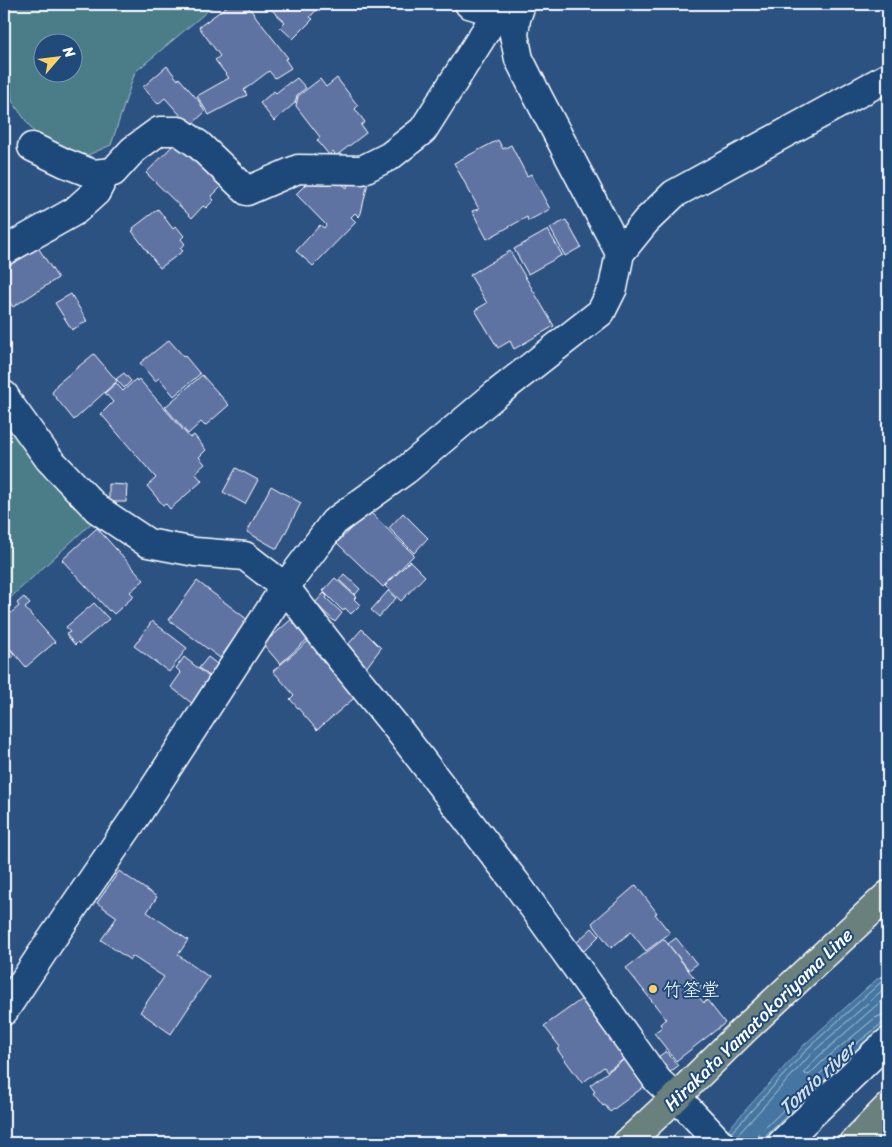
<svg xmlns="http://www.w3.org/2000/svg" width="892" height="1147" font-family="Sriracha,'Klee One',sans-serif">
  <rect width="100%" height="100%" fill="#2c5282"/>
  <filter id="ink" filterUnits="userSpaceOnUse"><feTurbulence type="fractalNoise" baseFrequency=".02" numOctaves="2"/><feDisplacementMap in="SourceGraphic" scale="10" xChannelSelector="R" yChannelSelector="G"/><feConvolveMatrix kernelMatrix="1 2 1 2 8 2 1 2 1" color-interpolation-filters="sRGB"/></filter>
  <g filter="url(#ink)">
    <g fill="#4b7d89" stroke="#a5bec4" fill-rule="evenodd">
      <path d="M4,4H216L135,72L111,145L81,158L36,135L12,101ZM42,42H72V72H42Z"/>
      <path d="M4,410L96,519L8,600H4Z"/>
    </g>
    <path fill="#4476a1" stroke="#8fadc7" d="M888,972V1032L835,1076L766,1143H716L805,1044L877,979Z"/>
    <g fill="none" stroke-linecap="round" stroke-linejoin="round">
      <g stroke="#b4c8d9" stroke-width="1">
        <path d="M888,995L818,1057L805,1071V1074L809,1075L823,1061L875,1018L882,1015H888"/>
        <path d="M731,1133L809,1047L880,983L888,978"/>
        <path d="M734,1139L813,1052L888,985"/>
        <path d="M756,1143L757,1138L760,1133L827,1067L880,1025L888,1022"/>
        <path d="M763,1143L764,1138L831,1072L846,1060"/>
      </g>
    </g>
    <g fill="#5f73a3" stroke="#fff">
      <path d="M230,4H246L288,58L285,59L291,68L275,78L269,71L244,90L247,95L209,115L197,96L229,78L215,60L220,56L199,27Z"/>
      <path d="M265,4H315L319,7L310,17L313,19L293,39L280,27L285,22Z"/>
      <path d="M167,66L178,80L179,78L199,101L205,112L190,126L165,98L158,104L143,87Z"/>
      <path d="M297,78L306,88L297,95L295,103L274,121L260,103L274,91L276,93L290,82V83Z"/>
      <path d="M337,78L358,106L355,109L365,122L361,125L366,133L336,156L333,151L329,155L317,140L320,137L296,106L298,96L320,79L326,87Z"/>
      <path d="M498,140L503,149L511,145L527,176L531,174L550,209L528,221L527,217L487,239L472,211L479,209L454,163Z"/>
      <path d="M177,141L223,185L211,197L214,200L206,208L203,206L192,218L146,173Z"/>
      <path d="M370,174L361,213L359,217L355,213L351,217L356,222L313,266L296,251L320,225L324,228L326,225L296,194L315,175L324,185L333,176L347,188L349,176Z"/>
      <path d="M158,209L173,229L176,226L184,236L181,239L185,244L180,248L183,251L160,268L132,231L134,230L133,228Z"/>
      <path d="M566,220L581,247L565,256L550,228Z"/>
      <path d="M548,230L562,255L528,274L514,249Z"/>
      <path d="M37,246L58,278L13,307L4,293V267Z"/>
      <path d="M510,251L554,326L514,349L510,341L498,348L475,310L487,303L470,275Z"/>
      <path d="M71,294L87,321L72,330L55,303Z"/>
      <path d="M169,340L184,357L185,356L200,374L174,396L159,378L155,381L140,363Z"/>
      <path d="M94,354L117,381L74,420L52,393L57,384Z"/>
      <path d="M124,373L131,381L124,388L116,379Z"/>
      <path d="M202,375L229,405L205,426L201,422L188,434L165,407Z"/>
      <path d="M136,379L137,381L139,379L190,438L194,435L206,450L199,457L205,464L195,473L202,481L170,509L166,504L163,505L147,486L156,478L101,414L113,402L105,393L116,383L123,391Z"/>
      <path d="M236,468L258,480L245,504L223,492Z"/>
      <path d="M109,484L127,485L126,502H109Z"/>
      <path d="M271,486L301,503L277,549L247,532Z"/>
      <path d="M368,510L414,555L383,587L337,543Z"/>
      <path d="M403,513L428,538L414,553L389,528Z"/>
      <path d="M97,528L144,580L130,592L134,596L114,614L110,610L109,611L62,560Z"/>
      <path d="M410,561L425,576L401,601L385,586Z"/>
      <path d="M344,574L360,589L355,595L339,580Z"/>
      <path d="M335,578L356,597L354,599L360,605L351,614L345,608L343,611L323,591Z"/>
      <path d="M197,581L248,620L220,658L169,620Z"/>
      <path d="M388,591L396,598L379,617L371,610Z"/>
      <path d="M324,593L327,596L326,598L342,613L335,622L315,603Z"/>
      <path d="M24,597L30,604L25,608L55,642L26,667L4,641V619L19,606L17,603Z"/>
      <path d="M94,603L109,619L79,644L78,642L75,645L66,634L70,632L66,627Z"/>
      <path d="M294,617L310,637L280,664L263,644Z"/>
      <path d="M152,621L187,648L169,672L134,646Z"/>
      <path d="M362,629L381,648L363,672L344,649Z"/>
      <path d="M312,638L360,693L317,730L290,699L294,695L273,671Z"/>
      <path d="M4,642L15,655L4,664Z"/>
      <path d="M184,657L213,680L194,705L171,687L181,673L176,668Z"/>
      <path d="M208,657L221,667L212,678L199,668Z"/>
      <path d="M119,871L157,897L147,912L188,940L178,955L209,977L171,1034L140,1012L164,977L132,956L130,960L101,940L117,917L97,903Z"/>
      <path d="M636,885L657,913L655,914L670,933L646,951L631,932L611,948L592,923Z"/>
      <path d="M592,928L599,936L584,951L576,943Z"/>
      <path d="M676,938L697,964L689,970L668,944Z"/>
      <path d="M664,939L703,989L697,995L704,1003L707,1000L725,1023L676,1061L654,1033L662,1027L660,1024L666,1019L626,968Z"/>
      <path d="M586,996L627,1057L607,1071L604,1067L582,1083L557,1049L560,1047L544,1026Z"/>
      <path d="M666,1051L678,1066L665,1076L653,1061Z"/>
      <path d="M629,1056L649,1083L610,1112L605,1105L603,1106L593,1093L595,1092L590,1085Z"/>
    </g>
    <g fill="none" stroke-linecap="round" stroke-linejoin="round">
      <defs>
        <g id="minor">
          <path d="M469,4L515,18"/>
          <path d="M521,4L516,19L514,35L519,59L538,97L620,253"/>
          <path d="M32,147L65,163L93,174L113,172L133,150L159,131H179L199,145L247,191L298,169L362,170L390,156L423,130L497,13"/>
          <path d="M4,251L75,211L96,192L106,173"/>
          <path d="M4,395L10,405L49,459L97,509L148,543L195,552L245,556L285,587L336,653L397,728L516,883L658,1081L687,1108L720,1143"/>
          <path d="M4,1011L49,943L136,816L285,587L334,522L406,470L496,394L601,312L613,288L620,253L646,221L674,194L888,77"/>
          <path d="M782,1143L876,1052L888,1042"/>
        </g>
        <g id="major">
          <path d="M627,1143L675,1098L745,1029L888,895"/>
          <path d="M853,1143L888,1107"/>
        </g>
      </defs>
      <use href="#minor" stroke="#fff" stroke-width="31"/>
      <use href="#major" stroke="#fff" stroke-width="31"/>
      <use href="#minor" stroke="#1f4a7a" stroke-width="28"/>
      <use href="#major" stroke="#6a807d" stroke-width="28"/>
    </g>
  </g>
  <circle fill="#ffd166" stroke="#1f4a7a" stroke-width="2" cx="653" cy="989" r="5"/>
  <g text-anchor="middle" stroke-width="4" stroke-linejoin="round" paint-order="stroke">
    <g font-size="19" fill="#fff" stroke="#1f4a7a" text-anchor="start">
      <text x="663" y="996">竹筌堂</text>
    </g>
    <g font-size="19" fill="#fff" stroke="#1f4a7a">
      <text transform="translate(758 1019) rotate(-44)" y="7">Hirakata Yamatokoriyama Line</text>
    </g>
    <g font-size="20" font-style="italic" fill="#d0dde8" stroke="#1f4a7a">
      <text transform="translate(817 1078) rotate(-43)" y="7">Tomio river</text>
    </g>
  </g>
  <rect width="892" height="1147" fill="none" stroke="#1f4a7a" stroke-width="20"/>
  <rect x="10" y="10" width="872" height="1127" fill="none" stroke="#fff" stroke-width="2" filter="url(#ink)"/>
  <g transform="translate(58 58) rotate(62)"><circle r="24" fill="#1f4a7a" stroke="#7992af"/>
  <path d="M0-4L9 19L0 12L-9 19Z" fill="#ffd166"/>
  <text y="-8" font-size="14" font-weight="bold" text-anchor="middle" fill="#ffffff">N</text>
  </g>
</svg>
